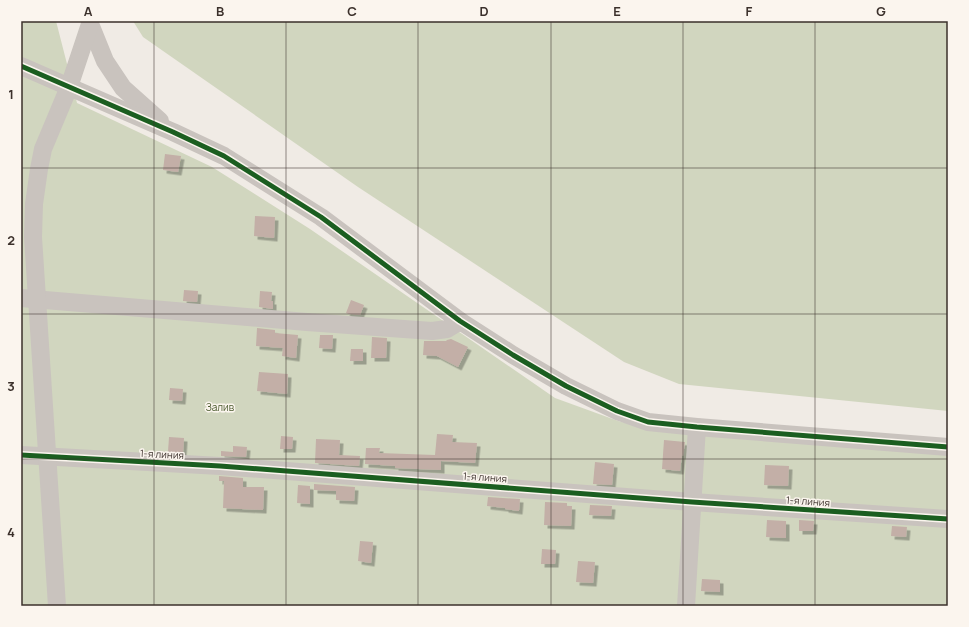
<svg xmlns="http://www.w3.org/2000/svg" width="969" height="627" font-family="Manrope,sans-serif">
  <defs>
    <filter id="shadow"><feDropShadow dx="3.5" dy="3.5" stdDeviation="0" flood-color="#0004"/></filter>
  </defs>
  <rect width="100%" height="100%" fill="#f0ebe5"/>
  <g fill="#d1d6bf">
    <path d="M21,21H56L77,103L212,167L310,229L555,398L621,422L948,454V606H21Z"/>
    <path d="M133,21H948V411L679,384L624,362L358,187L143,37Z"/>
  </g>
  <g fill="#c3afa7" filter="url(#shadow)">
    <path d="M165,154L181,156L178,172L163,170Z"/>
    <path d="M255,216L275,217L274,238L254,236Z"/>
    <path d="M184,290L198,291L197,302L183,301Z"/>
    <path d="M260,291L272,292L271,301H273V309L259,307Z"/>
    <path d="M351,300L364,305L360,315L349,314L346,313Z"/>
    <path d="M257,328L275,330V333L298,335L296,358L282,356L283,348L256,346Z"/>
    <path d="M320,335H333L332,349L319,348Z"/>
    <path d="M372,337L387,338L386,358H371Z"/>
    <path d="M451,339L468,347L458,367L437,356L423,355L424,341H446L447,340Z"/>
    <path d="M351,349H363V361H350Z"/>
    <path d="M259,372L288,374L287,394L257,391Z"/>
    <path d="M170,388L183,389L182,401L169,400Z"/>
    <path d="M437,434L453,435L452,442L477,443L475,463L441,461V470L395,468V466L365,464L366,448H380L379,453L435,455Z"/>
    <path d="M281,436L293,437L292,449H280Z"/>
    <path d="M169,437L184,438L183,453L168,452Z"/>
    <path d="M316,439L340,440L339,455L360,456L359,466L315,463Z"/>
    <path d="M664,440L685,442L683,456L682,455L680,471L662,469Z"/>
    <path d="M233,446L247,447L246,457L221,456V451L233,452Z"/>
    <path d="M595,462L614,464L612,485L593,484Z"/>
    <path d="M765,465L789,466L788,486L764,485Z"/>
    <path d="M219,476L243,478V487H264L263,510L223,508L224,481H219Z"/>
    <path d="M314,484L355,487L354,501L336,500V491L314,490Z"/>
    <path d="M298,485L310,486V504L297,503Z"/>
    <path d="M488,497L520,499L519,511L505,509V508L487,506Z"/>
    <path d="M545,502L567,503V506H572L571,526L544,525Z"/>
    <path d="M590,505L612,506L611,516L589,515Z"/>
    <path d="M767,520L786,521V538L766,537Z"/>
    <path d="M799,520L814,521L813,531H799Z"/>
    <path d="M892,526L907,527L906,537L891,536Z"/>
    <path d="M360,541L373,542L371,563L358,561Z"/>
    <path d="M542,549L556,550L555,564H541Z"/>
    <path d="M578,561L595,562L593,583L576,582Z"/>
    <path d="M702,579L720,580V592L701,591Z"/>
  </g>
  <g fill="none" stroke-linecap="round" stroke-linejoin="round">
    <g stroke="#c9c3be" stroke-width="18">
      <path d="M90,24L105,61L123,88L160,121"/>
      <path d="M21,66L173,132L224,156L321,217L460,321L513,355L566,386L617,411L648,422L697,427L948,447"/>
      <path d="M21,298L307,322L432,331L447,329L460,321"/>
      <path d="M21,455L220,466L692,502L948,519"/>
      <path d="M57,606L33,237L34,204L39,169L43,149L69,87L90,24V21"/>
      <path d="M686,606L697,427"/>
    </g>
    <defs>
      <g id="cycleway">
        <path d="M21,66L173,132L224,156L321,217L460,321L513,355L566,386L617,411L648,422L697,427L948,447"/>
        <path d="M21,455L220,466L692,502L948,519"/>
      </g>
    </defs>
    <use href="#cycleway" stroke="#fbf5ee" stroke-width="8"/>
    <use href="#cycleway" stroke="#1b5e20" stroke-width="5"/>
  </g>
  <path fill="none" stroke="#3b302b" stroke-width="1" stroke-opacity="0.55" d="M154,21V606M286,21V606M418,21V606M551,21V606M683,21V606M815,21V606M21,168H948M21,314H948M21,459H948"/>
  <g text-anchor="middle" stroke-width="3" stroke-linejoin="round" paint-order="stroke">
    <g font-size="10" fill="#4a5a2e" stroke="#fbf5ee">
      <text x="220" y="411">Залив</text>
    </g>
    <g font-size="10" fill="#3b302b" stroke="#fbf5ee">
      <text transform="translate(162 454) rotate(3)" y="4">1-я линия</text>
      <text transform="translate(485 477) rotate(4)" y="4">1-я линия</text>
      <text transform="translate(808 501) rotate(4)" y="4">1-я линия</text>
    </g>
  </g>
  <rect width="969" height="627" fill="none" stroke="#fbf5ee" stroke-width="44"/>
  <rect x="22" y="22" width="925" height="583" fill="none" stroke="#3b302b" stroke-width="1.5"/>
  <g font-size="13" text-anchor="middle" font-weight="bold" fill="#3b302b">
    <text x="88" y="16">A</text>
    <text x="220" y="16">B</text>
    <text x="352" y="16">C</text>
    <text x="484" y="16">D</text>
    <text x="617" y="16">E</text>
    <text x="749" y="16">F</text>
    <text x="881" y="16">G</text>
    <text x="11" y="99">1</text>
    <text x="11" y="245">2</text>
    <text x="11" y="391">3</text>
    <text x="11" y="537">4</text>
  </g>
</svg>
